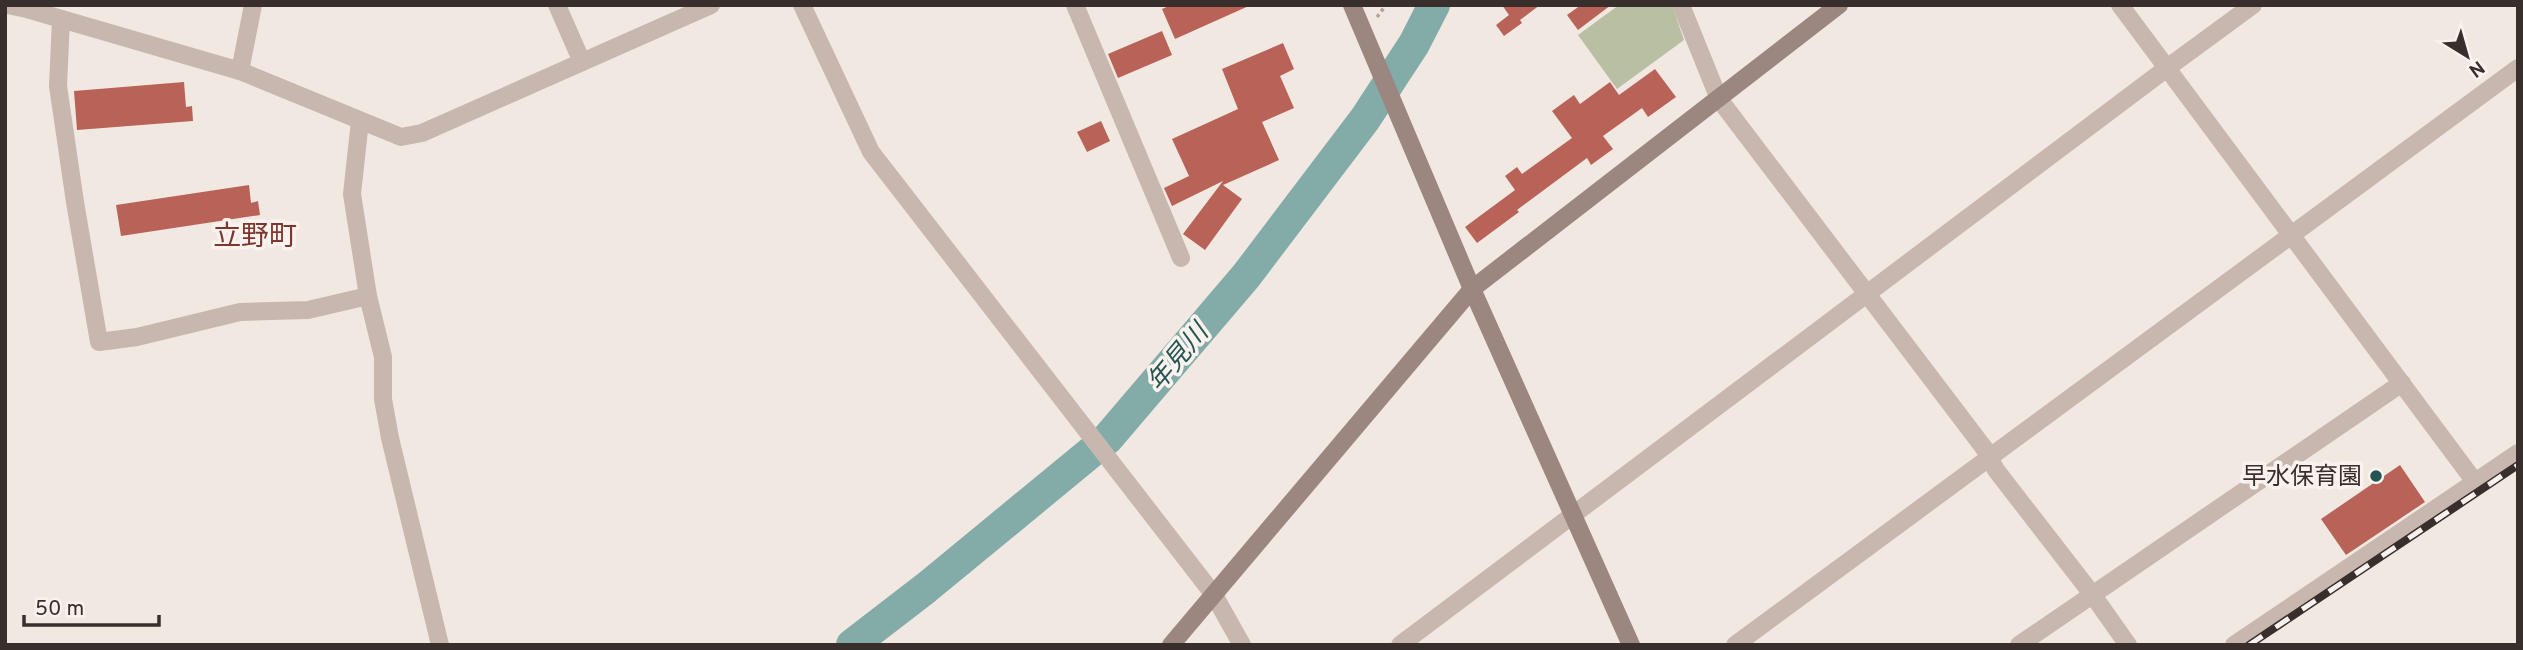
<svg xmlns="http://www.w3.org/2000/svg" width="2523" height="650" font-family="Overpass,'Noto Sans JP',sans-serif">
  <rect width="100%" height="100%" fill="#f1e8e2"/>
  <path fill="#b9bfa3" d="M1619,5H1672L1684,40L1617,89L1578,35Z"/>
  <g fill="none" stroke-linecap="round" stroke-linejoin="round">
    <path stroke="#83aba8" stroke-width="32" d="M852,645L926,588L1107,439L1246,276L1365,119L1414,44L1434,5"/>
  </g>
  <g fill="#b96258">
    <path d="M1171,5H1251L1175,39L1162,9Z"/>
    <path d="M1502,5H1540L1520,20L1522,23L1504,36L1496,25L1509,15Z"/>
    <path d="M1581,5H1611L1578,30L1567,15Z"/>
    <path d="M1162,31L1172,55L1118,78L1108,54Z"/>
    <path d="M1283,43L1294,69L1280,76L1294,108L1262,122L1279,160L1223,185L1242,199L1205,250L1183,234L1223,181L1172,206L1164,188L1189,176L1172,139L1238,109L1222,69Z"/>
    <path d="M1655,69L1676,97L1648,117L1642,108L1603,136L1613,149L1591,165L1587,158L1517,210L1519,212L1477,243L1465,227L1515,190L1505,176L1517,167L1522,174L1572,138L1552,111L1574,95L1580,104L1610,82L1619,95Z"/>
    <path d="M184,82L186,107L192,106L193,121L77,130L74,91Z"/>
    <path d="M1101,121L1110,141L1087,152L1077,132Z"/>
    <path d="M249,185L251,203L258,201L260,215L121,236L116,205Z"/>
    <path d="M2400,465L2425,502L2346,555L2321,519Z"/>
  </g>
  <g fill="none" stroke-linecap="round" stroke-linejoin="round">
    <path stroke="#b4a199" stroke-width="3.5" stroke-dasharray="3.5 3.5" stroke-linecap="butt" d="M1377,17L1386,5"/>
    <g stroke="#c8b7ae" stroke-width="18">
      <path d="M7,5L27,9L240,71L401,137L422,133L711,5"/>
      <path d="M557,5L582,62"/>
      <path d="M802,5L871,152L1214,595L1242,645"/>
      <path d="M1075,5L1181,258"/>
      <path d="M1681,5L1719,99L1984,448L1996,470L2092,594L2128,645"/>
      <path d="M2120,5L2475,482"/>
      <path d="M61,19L58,86L75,202L99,342L137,337L240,312L308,310L368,296"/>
      <path d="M240,71L253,5"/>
      <path d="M360,121L352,194L368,296L383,357V399L390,438L440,645"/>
      <path d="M1400,645L2167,68L2253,5"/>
      <path d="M1735,645L2518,68"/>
      <path d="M2019,645L2402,383"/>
      <path d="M2234,645L2518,453"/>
    </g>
    <g stroke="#9c8680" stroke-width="18">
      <path d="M1352,5L1472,289L1631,645"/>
      <path d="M1171,645L1472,289L1839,5"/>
    </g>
    <defs>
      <path id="rail" d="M2249,645L2518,465"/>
    </defs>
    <use href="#rail" stroke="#382e2c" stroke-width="8"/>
    <use href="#rail" stroke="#f9f2ee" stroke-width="5" stroke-dasharray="16" stroke-linecap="butt"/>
  </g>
  <circle fill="#255552" stroke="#f9f2ee" stroke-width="2.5" cx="2376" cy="476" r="7"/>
  <g text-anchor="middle" stroke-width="7" stroke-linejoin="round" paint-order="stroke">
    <g font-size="24" fill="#382e2c" stroke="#f9f2ee" text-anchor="end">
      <text x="2362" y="484">早水保育園</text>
    </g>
    <g font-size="26" font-style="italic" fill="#255552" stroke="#f9f2ee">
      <text transform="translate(1177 357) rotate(-50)" y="9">年見川</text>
    </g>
    <g font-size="28" fill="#7e362d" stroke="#f9f2ee">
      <text x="255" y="245">立野町</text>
    </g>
  </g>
  <rect width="2523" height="650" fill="none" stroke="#382e2c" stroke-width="14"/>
  <g transform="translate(2467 56) rotate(143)" stroke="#f9f2ee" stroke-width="5" paint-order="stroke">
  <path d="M0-5L12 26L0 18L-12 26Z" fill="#382e2c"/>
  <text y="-10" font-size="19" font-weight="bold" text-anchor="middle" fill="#382e2c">N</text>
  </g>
  <path d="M24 615v10h135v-10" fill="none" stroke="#382e2c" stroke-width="3.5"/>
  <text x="35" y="615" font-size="21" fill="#382e2c" stroke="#f9f2ee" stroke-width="5" paint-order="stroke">50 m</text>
</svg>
